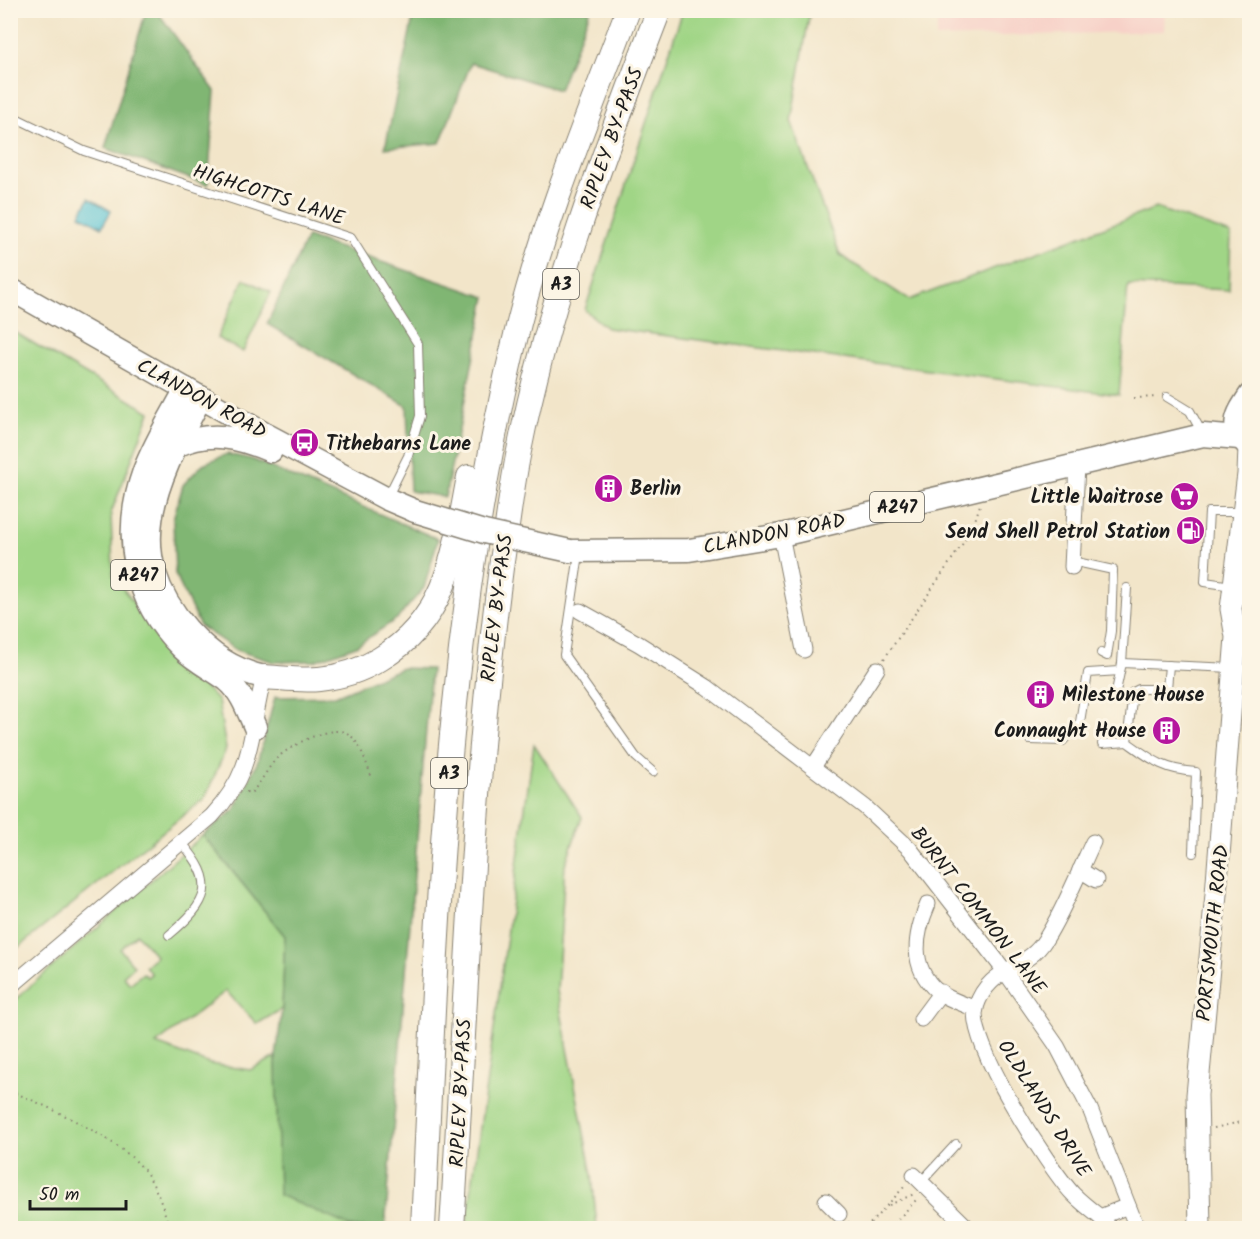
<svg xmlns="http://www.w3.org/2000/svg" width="1260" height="1239" font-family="Kalam,sans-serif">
  <rect width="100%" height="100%" fill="#fcf5e5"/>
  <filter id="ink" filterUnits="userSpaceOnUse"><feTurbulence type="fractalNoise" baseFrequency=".0167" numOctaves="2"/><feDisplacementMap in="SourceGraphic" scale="12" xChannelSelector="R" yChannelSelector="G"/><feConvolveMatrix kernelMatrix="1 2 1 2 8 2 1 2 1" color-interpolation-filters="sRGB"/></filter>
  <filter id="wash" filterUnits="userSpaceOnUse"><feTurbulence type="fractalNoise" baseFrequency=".008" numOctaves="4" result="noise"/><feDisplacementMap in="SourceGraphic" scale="24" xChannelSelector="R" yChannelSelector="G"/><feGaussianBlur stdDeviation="1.35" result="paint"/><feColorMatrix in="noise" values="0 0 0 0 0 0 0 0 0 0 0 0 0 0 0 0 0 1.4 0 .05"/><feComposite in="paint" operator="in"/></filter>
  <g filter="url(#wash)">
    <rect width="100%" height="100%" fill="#f2e5c9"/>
    <path fill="#f7d1c8" d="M938,11V10L1165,11L1164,31L936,38Z"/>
    <g fill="#a0d586" stroke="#5e7851" stroke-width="1.5" fill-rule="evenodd">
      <path d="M683,10L810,11L791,121L840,255L909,300L1156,208L1231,234L1229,290L1128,285L1119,395L607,328L585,310Z"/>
      <path d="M244,279L271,292L243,352L217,338Z"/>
      <path d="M11,330L150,412L111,513L113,575L164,644L218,701L226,749L205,798L11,953Z"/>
      <path d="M534,744L582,817L565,865L557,991L592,1175L597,1228H466Z"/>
      <path d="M203,835L285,936L282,1009L257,1024L226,991L156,1044L210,1064L250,1070L276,1057L279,1195L365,1228H11V1003ZM137,934L156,956L145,966L151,974L147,977L143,973L130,984L123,976L134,966L120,949Z"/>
    </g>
    <g fill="#80b673" stroke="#4e6948" stroke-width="1.5">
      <path d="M146,11H157L215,91L208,185L105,148Z"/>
      <path d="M399,11L590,10V11L559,90L471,63L440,143L385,148L413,18Z"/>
      <path d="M307,237L486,297L445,497L410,491L407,406L267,324Z"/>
      <path d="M227,454L251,459L438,539L424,588L398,618L356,646L314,661L274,662L236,650L200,626L175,574L173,519L183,485L203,464Z"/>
      <path d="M402,668L431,669L385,1228H354L279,1195L276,1057L282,1009L285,936L203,835L234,810L257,763L275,697L335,696Z"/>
    </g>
    <path fill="#59c3d4" stroke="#3a7078" stroke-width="1.5" d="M89,198L111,211L102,227L80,215Z"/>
  </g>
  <g filter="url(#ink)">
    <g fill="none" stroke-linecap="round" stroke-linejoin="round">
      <defs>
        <g id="service">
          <path d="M10,115L84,151L351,238L418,344L420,416L408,456L388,496"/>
          <path d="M1167,397L1190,411L1202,433"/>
          <path d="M579,554L564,655L636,757L653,772"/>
          <path d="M1072,561L1113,570L1111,631L1107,656L1101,653"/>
          <path d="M1232,586L1205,582L1209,512H1242"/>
          <path d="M1122,663L1127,588"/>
          <path d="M1115,696L1122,663L1232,668"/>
          <path d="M1030,740L1063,741L1080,722L1088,673L1120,671"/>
          <path d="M1127,742C1152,760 1164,770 1196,772L1193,853"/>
          <path d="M1102,744L1127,742L1133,692L1139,689H1167L1169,665"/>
          <path d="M169,935C209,902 218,883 181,842"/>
          <path d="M921,1182L956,1144"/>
        </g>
        <g id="minor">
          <path d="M781,535L804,650"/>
          <path d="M1072,567L1077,465"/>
          <path d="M580,611L639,644L707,687L865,807L910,849L1004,970L1057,1046L1090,1109L1137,1228"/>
          <path d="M813,767L877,669"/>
          <path d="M1093,842C1078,874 1064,910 1045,940C1026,971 989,966 976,1007C966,1041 1048,1167 1073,1194C1081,1202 1091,1210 1100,1217L1128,1206"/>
          <path d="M1080,870L1096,880"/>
          <path d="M928,904C915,934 909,966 937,991C947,999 964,1004 976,1009"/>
          <path d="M10,987L212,816C256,768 249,734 264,677"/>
          <path d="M921,1019L941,992"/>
          <path d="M914,1175L968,1228"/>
          <path d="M826,1201L839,1214"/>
          <path d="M1100,1217L1110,1228"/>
        </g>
        <path id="secondary" d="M1200,1228L1197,1095L1216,894L1236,637L1231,609L1248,474L1249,447"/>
        <g id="primary">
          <path d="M10,289L265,434L387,499L415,511"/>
          <path d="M186,389C172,415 155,442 144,471C121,535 133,600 182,648C196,662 212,669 227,680C241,691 248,711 255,727"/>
          <path d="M1250,395C1236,416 1228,428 1250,447"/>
          <path d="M201,397C159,478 117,549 188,630C210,654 232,670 264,677"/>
          <path d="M176,446C210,430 238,437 271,451"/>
          <path d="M570,551L689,550L781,535L1203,435L1240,438"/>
        </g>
        <g id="trunk">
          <path d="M264,677C282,678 302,681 319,679C340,677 362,670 380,659C449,618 455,549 469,477"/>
          <path d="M423,1228C437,925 445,619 519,323C546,216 589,114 628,10"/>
          <path d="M452,1228C466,1008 472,787 501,568C507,529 511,490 519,451C549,299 603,155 659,10"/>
        </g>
      </defs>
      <use href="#service" stroke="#878072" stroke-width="10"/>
      <use href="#minor" stroke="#878072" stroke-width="17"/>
      <use href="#secondary" stroke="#878072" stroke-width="23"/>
      <use href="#primary" stroke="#878072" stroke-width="25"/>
      <use href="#trunk" stroke="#878072" stroke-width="26"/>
      <g stroke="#878072" stroke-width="2" stroke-dasharray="1.5 4.5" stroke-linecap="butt">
        <path d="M1134,398L1158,397"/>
        <path d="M884,659L972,530L980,505"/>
        <path d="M246,792L251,793C261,783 267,769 276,759C289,746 336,720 351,736C362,747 366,763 372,778"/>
        <path d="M10,1091C46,1105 121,1140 144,1170C157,1187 163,1209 170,1228"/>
        <path d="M1214,1128L1250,1120"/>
        <path d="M889,1205L914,1194"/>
        <path d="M848,1222L855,1228"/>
        <path d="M866,1228L905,1186"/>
        <path d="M890,1228L917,1199"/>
      </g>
      <use href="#service" stroke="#fff" stroke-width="8"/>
      <use href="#minor" stroke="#fff" stroke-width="15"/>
      <use href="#secondary" stroke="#fff" stroke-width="21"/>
      <use href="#primary" stroke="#fff" stroke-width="22"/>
      <use href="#trunk" stroke="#fff" stroke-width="24"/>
      <defs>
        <path id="primary-bridge" d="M415,511L484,532L570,551"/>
      </defs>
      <use href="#primary-bridge" stroke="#878072" stroke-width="25" stroke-linecap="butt"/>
      <use href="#primary-bridge" stroke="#fff" stroke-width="22"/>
    </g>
  </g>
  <defs>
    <symbol id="bus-disc" viewBox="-11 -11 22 22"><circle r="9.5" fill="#b5179e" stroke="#fcf5e5"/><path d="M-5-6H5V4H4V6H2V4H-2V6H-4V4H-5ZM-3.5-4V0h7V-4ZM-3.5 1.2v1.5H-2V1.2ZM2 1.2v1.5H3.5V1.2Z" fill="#fff"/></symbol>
    <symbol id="building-disc" viewBox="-11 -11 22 22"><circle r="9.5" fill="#b5179e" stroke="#fcf5e5"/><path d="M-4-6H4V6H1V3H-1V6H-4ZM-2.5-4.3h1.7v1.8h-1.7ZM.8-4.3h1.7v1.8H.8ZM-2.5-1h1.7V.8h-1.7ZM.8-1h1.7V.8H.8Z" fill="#fff"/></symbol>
    <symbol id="supermarket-disc" viewBox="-11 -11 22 22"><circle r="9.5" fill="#b5179e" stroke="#fcf5e5"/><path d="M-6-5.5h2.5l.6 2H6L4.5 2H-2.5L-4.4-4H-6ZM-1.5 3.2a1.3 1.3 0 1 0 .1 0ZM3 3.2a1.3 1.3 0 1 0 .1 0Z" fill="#fff"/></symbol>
    <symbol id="fuel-disc" viewBox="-11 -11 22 22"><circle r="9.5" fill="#b5179e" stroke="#fcf5e5"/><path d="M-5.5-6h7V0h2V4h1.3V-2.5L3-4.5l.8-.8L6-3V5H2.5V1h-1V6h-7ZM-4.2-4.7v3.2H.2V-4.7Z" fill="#fff"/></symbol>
  </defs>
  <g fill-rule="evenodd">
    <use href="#bus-disc" x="288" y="426" width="33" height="33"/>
    <use href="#building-disc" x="592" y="472" width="33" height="33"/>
    <use href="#supermarket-disc" x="1168" y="480" width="33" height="33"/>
    <use href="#fuel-disc" x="1174" y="514" width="33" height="33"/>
    <use href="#building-disc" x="1024" y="678" width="33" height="33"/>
    <use href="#building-disc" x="1150" y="714" width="33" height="33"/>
  </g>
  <g text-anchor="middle" stroke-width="6" stroke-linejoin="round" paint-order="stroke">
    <g fill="#fcf5e5" stroke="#5f5d58" stroke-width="1.5">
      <rect x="543" y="269" width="36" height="30" rx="4.5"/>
      <rect x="870" y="492" width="54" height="30" rx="4.5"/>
      <rect x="111" y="560" width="54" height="30" rx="4.5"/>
      <rect x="431" y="758" width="36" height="30" rx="4.5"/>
    </g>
    <g font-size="18" font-weight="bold" fill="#1c1c1c">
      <text x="561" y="290">A3</text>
      <text x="897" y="513">A247</text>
      <text x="138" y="581">A247</text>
      <text x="449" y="779">A3</text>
    </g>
    <g font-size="20" fill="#1c1c1c" stroke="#fcf5e5">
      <text transform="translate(611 138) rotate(-70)" y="7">RIPLEY BY-PASS</text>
      <text transform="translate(269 194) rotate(18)" y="7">HIGHCOTTS LANE</text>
      <text transform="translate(202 398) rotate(29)" y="7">CLANDON ROAD</text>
      <text transform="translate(774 533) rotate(-11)" y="7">CLANDON ROAD</text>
      <text transform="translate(496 608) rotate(-83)" y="7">RIPLEY BY-PASS</text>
      <text transform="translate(979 910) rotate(52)" y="7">BURNT COMMON LANE</text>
      <text transform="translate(1212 933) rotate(-84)" y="7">PORTSMOUTH ROAD</text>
      <text transform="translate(460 1093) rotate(-87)" y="7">RIPLEY BY-PASS</text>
      <text transform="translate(1045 1108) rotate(58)" y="7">OLDLANDS DRIVE</text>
    </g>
    <g font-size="20" font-weight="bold" fill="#1c1c1c" stroke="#fcf5e5" text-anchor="start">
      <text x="326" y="450">Tithebarns Lane</text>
      <text x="630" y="495">Berlin</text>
      <text x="1163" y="503" text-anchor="end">Little Waitrose</text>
      <text x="1170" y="538" text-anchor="end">Send Shell Petrol Station</text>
      <text x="1062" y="701">Milestone House</text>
      <text x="1146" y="737" text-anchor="end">Connaught House</text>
    </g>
  </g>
  <rect width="1260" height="1239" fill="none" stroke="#fcf5e5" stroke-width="36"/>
  <path d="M30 1200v9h96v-9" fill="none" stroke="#1c1c1c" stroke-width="3"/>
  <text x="39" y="1200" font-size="18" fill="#1c1c1c" stroke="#fcf5e5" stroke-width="4.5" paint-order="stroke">50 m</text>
</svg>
